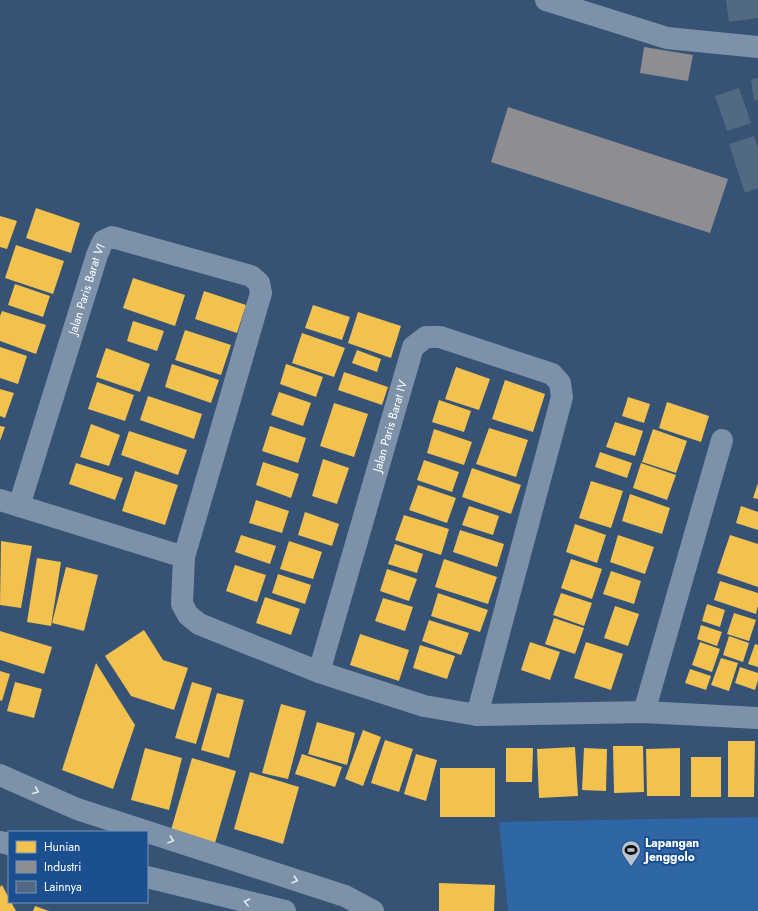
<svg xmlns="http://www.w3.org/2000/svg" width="758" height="911" font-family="Jost,sans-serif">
  <rect width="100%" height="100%" fill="#365274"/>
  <path fill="#2f66a5" d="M758,817V911H508L499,822Z"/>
  <g fill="#f2c14e">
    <path d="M36,208L80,223L71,253L26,238Z"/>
    <path d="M0,216L17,221L7,249L0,247Z"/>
    <path d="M16,245L64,261L53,294L5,278Z"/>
    <path d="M133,278L185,295L175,326L123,308Z"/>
    <path d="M15,284L50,296L43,317L8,305Z"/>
    <path d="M204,291L246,305L237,333L195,319Z"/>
    <path d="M313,305L350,317L342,340L305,328Z"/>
    <path d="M2,311L46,325L36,354L0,341V316Z"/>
    <path d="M358,312L401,326L391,358L348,343Z"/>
    <path d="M133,321L164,331L157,351L127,341Z"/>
    <path d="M185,330L231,345L221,375L175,360Z"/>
    <path d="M302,333L345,348L334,377L292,363Z"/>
    <path d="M0,347L27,356L18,384L0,378Z"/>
    <path d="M106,348L150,364L140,392L96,377Z"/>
    <path d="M357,350L381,359L377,372L352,363Z"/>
    <path d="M172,364L219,380L211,403L165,387Z"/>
    <path d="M286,364L323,377L316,397L280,384Z"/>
    <path d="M456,367L490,379L479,410L445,399Z"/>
    <path d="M344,372L388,387L382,405L338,390Z"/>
    <path d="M505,380L545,394L533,432L492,419Z"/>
    <path d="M97,382L134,395L125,421L88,409Z"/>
    <path d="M0,389L14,393L5,418L0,416Z"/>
    <path d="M279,392L311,403L303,426L271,415Z"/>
    <path d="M148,396L202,414L194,439L140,420Z"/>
    <path d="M628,397L650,404L644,423L622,416Z"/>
    <path d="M439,400L471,411L464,432L432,422Z"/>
    <path d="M667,402L709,416L701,442L659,428Z"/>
    <path d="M334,403L368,414L354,457L320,446Z"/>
    <path d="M615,422L643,431L635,456L606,447Z"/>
    <path d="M91,424L120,435L109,466L80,457Z"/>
    <path d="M0,426L5,427L0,441Z"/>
    <path d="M270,426L306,438L298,463L262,451Z"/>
    <path d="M489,428L528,440L516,477L476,464Z"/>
    <path d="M434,429L472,442L464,465L427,453Z"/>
    <path d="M653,429L687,441L676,473L642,462Z"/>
    <path d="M129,431L187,450L178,475L121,455Z"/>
    <path d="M600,452L632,463L627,478L595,467Z"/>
    <path d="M323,459L349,468L337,504L312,496Z"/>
    <path d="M424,460L459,472L452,492L417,480Z"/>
    <path d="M263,462L299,474L291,498L256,485Z"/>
    <path d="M76,463L123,478L115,500L69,484Z"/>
    <path d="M641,463L676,475L667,500L633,488Z"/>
    <path d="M472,468L521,485L511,514L462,497Z"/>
    <path d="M135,471L178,485L165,525L122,511Z"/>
    <path d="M591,481L623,491L611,528L579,518Z"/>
    <path d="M758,483V499L753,498Z"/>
    <path d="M418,485L456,498L447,523L409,510Z"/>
    <path d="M630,494L670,508L662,534L622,521Z"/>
    <path d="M256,500L289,511L282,533L249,523Z"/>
    <path d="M469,506L499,516L493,535L462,525Z"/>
    <path d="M741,506L758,512V530L736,523Z"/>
    <path d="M305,512L339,524L332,546L298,535Z"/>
    <path d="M404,515L449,529L441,555L395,540Z"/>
    <path d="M575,524L606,535L597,563L566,552Z"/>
    <path d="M460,530L504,544L497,567L453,552Z"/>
    <path d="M241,535L276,546L270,564L235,552Z"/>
    <path d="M618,535L654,547L645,574L610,562Z"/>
    <path d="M730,535L758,544V587L717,573Z"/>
    <path d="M1,541L32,546L21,608L0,605Z"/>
    <path d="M289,541L322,552L313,579L280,569Z"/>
    <path d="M395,544L423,554L417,573L388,564Z"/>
    <path d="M37,558L61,562L51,626L27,622Z"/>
    <path d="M444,559L497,577L488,604L435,587Z"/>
    <path d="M571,559L602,569L592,599L561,588Z"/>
    <path d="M235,565L266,575L257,602L226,591Z"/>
    <path d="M66,567L98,575L84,631L52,623Z"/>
    <path d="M387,569L417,579L409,601L380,591Z"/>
    <path d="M611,571L641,581L634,604L603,594Z"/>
    <path d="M278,574L311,585L305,604L272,593Z"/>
    <path d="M720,581L758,593V606L756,614L714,600Z"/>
    <path d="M438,593L488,610L480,632L431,616Z"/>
    <path d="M561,593L592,603L584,626L553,615Z"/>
    <path d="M265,597L300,609L291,635L256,623Z"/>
    <path d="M383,598L413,607L405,631L375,621Z"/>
    <path d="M707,604L725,610L720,627L702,621Z"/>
    <path d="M615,606L639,614L628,646L604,638Z"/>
    <path d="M734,613L756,620L749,641L727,634Z"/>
    <path d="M554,618L584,628L575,654L545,644Z"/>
    <path d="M429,620L469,633L461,655L422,641Z"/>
    <path d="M701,625L722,632L717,646L697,639Z"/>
    <path d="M144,630L163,660L188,668L174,710L131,696L105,656Z"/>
    <path d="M0,631L52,647L44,674L0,660Z"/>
    <path d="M360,634L409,650L399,681L350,665Z"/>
    <path d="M729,636L749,643L743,662L723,655Z"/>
    <path d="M530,642L560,652L550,680L521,670Z"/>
    <path d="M586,642L623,654L611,690L574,678Z"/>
    <path d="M700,642L720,649L712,672L692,665Z"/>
    <path d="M755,644L758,645V667L748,664Z"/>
    <path d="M420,645L455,656L447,679L413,668Z"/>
    <path d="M721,658L738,663L729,691L711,685Z"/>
    <path d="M96,663L135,725L113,789L62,770Z"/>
    <path d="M740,667L758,673V680L755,690L735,683Z"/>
    <path d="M690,669L711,676L706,690L685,683Z"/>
    <path d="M0,671L10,674L2,701L0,700Z"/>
    <path d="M15,682L42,689L34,718L7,711Z"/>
    <path d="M192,682L212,688L196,744L175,738Z"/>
    <path d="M217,693L244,700L229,758L201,750Z"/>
    <path d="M281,704L306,711L288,779L262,773Z"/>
    <path d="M317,722L355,733L347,765L308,754Z"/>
    <path d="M363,730L381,737L363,786L345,779Z"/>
    <path d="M385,740L413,749L399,792L371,783Z"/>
    <path d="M728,741H755L754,797H728Z"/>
    <path d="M613,746H643L644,792L614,793Z"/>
    <path d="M575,747L578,796L539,798L537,749Z"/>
    <path d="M145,748L182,758L169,810L131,800Z"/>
    <path d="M506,748H533L532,782H506Z"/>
    <path d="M584,748L607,749L606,791L582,790Z"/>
    <path d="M680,748V796H647L646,749Z"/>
    <path d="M302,754L342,767L335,787L295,774Z"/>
    <path d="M416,754L437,760L426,801L404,794Z"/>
    <rect x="691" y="757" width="30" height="40"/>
    <path d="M192,758L236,771L215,843L171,830Z"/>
    <rect x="440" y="768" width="55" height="49"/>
    <path d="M250,772L299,787L283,844L234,829Z"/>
    <path d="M439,883L495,885L494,911H439Z"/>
    <path d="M2,885L9,898V902H11L16,911H0V887Z"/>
    <path d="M35,906L49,911H33Z"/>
  </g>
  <g fill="#8d8d92">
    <path d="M644,47L693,55L688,81L640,73Z"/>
    <path d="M508,107L728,179L710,233L491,162Z"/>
  </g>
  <g fill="#526984">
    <path d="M726,0H758V18L729,22Z"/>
    <path d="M758,78V100L754,101L751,79Z"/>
    <path d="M739,88L751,123L727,131L715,96Z"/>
    <path d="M754,136L758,148V188L745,193L729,144Z"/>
  </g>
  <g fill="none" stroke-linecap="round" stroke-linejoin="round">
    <g stroke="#7d92a8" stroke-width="22">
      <path d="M546,0L667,38L758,47"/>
      <path d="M0,500L184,557"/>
      <path id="s1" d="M19,506L97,255L103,241L112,237L251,276L259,283L261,293L184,557L182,604L188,615L199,624L319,672L424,706L477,715L644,712L758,718"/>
      <path id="s2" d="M319,672L413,347L426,337H440L552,374L560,383L562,397L477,715"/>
      <path d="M644,712L722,440"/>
      <path d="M0,775L77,809L345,896L373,911"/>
      <path d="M0,842L9,844"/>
      <path d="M147,877L285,911"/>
    </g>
  </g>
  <defs><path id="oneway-chevron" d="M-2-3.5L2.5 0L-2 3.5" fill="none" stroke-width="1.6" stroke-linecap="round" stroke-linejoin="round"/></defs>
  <g stroke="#e5e9ee">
    <use href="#oneway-chevron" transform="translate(36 791) rotate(23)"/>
    <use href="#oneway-chevron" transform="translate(171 840) rotate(18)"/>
    <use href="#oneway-chevron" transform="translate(295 880) rotate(18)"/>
    <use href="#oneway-chevron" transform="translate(247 902) rotate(-166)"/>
  </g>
  <defs>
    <symbol id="stadium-pin" viewBox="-11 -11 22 30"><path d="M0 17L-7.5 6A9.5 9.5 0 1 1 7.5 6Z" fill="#b9c2ce" stroke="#1b4f8f"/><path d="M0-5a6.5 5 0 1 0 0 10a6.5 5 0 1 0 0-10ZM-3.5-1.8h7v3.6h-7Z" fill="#111"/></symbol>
  </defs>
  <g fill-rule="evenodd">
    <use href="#stadium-pin" x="620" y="839" width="22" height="30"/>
  </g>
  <g text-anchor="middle" stroke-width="4" stroke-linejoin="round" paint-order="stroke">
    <g font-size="12" fill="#fff" stroke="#1b4f8f">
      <text dy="4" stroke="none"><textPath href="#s1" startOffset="227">Jalan Paris Barat VI</textPath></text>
      <text dy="4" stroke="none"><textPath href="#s2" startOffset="256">Jalan Paris Barat IV</textPath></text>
    </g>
    <g font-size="12" font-weight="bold" fill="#fff" stroke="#1b4f8f" text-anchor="start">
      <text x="645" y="847">Lapangan<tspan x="645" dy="14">Jenggolo</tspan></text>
    </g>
  </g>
  <rect x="8" y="831" width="140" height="72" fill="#1b4f8f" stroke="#7695bc"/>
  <rect x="16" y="841" width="20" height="12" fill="#f2c14e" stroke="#7695bc"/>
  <text x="44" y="851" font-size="12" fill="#ffffff">Hunian</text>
  <rect x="16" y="861" width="20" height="12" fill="#8d8d92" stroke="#7695bc"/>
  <text x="44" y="871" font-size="12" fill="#ffffff">Industri</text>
  <rect x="16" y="881" width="20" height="12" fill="#526984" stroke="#7695bc"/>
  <text x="44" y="891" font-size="12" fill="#ffffff">Lainnya</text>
</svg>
